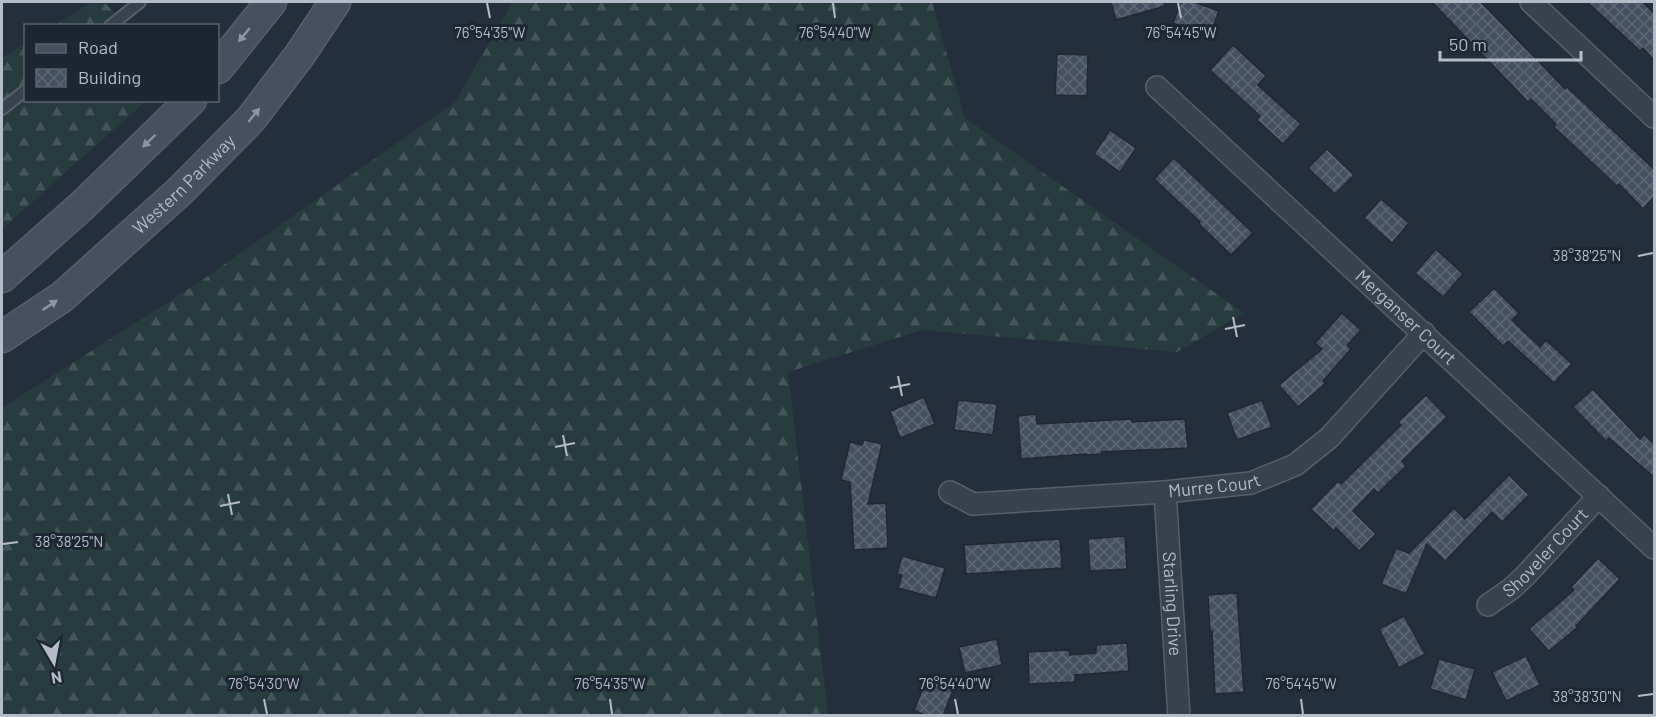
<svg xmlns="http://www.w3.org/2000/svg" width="1656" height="717" font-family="Barlow,sans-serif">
  <defs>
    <pattern id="forest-firs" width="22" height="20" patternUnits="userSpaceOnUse" patternTransform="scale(1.5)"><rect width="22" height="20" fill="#263c3f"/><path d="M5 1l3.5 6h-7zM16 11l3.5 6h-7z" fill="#435659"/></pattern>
    <pattern id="building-cross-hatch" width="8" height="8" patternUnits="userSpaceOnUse" patternTransform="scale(1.5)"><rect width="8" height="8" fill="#455162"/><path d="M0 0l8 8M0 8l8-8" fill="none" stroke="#5d6877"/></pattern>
  </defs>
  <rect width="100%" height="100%" fill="#242f3e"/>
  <g fill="url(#forest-firs)">
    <path d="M92,2H104L126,25L54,26Z"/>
    <path d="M513,2H932L965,118L1244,313L1177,352L922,330L788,372L828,715H2V408L198,283L455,102Z"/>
    <path d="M25,43L26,100L146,101L2,229V58Z"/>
  </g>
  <g fill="url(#building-cross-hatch)" stroke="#1f2835" stroke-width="1.5">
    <path d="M1111,2H1164L1165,6L1116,20Z"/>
    <path d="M1181,2H1194L1219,11L1209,37L1173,23Z"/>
    <path d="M1432,2H1481L1565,89L1567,87L1654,169V197L1643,209L1619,184L1617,186L1554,127L1556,124L1531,99L1528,102Z"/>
    <path d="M1587,2H1643L1654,13V60L1643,48L1640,51Z"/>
    <path d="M1233,45L1266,76L1258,85L1301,124L1283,144L1257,120L1260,116L1210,70Z"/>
    <path d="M1057,54L1088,55L1087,96L1055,95Z"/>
    <path d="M1110,130L1136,148L1120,172L1094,154Z"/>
    <path d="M1327,149L1354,175L1335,194L1308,168Z"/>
    <path d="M1174,158L1253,233L1231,255L1199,224L1200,222L1154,179Z"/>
    <path d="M1381,199L1409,223L1392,243L1364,218Z"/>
    <path d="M1436,249L1463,274L1443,297L1415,273Z"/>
    <path d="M1494,288L1519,313L1512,320L1540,347L1546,340L1572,364L1554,383L1508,341L1503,346L1469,312Z"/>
    <path d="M1342,313L1361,330L1347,345L1351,349L1323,381L1326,383L1298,407L1279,385L1322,349L1315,343Z"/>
    <path d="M1593,389L1640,439L1644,434L1654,444V477L1609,438L1606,441L1573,407Z"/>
    <path d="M1426,395L1447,417L1402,461L1406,466L1378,493L1374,489L1353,511L1376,534L1359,551L1336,528L1334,531L1311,509L1338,481L1341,484L1401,425L1398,422Z"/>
    <path d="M924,397L935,424L900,438L890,411Z"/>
    <path d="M958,400L997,404L993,435L954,430Z"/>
    <path d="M1262,400L1272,427L1237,440L1227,413Z"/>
    <path d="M1036,414L1037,424L1131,419L1132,422L1185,419L1188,448L1101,452L1102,454L1085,455V454L1021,459L1018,416Z"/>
    <path d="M864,440L882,444L868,504L886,503L888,548L854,550L850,482L841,480L850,442L862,445Z"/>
    <path d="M1509,475L1529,495L1502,522L1492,512L1445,561L1427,544L1406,594L1381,584L1396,548L1409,553L1454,508L1465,519Z"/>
    <path d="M1125,536L1127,569L1090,571L1088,539Z"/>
    <path d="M1060,539L1062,568L966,574L964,545Z"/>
    <path d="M902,556L945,568L936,598L898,588L902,575L897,574Z"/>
    <path d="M1598,558L1620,579L1576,626L1578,627L1549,651L1529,629L1574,590L1571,587Z"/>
    <path d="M1237,593L1244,692L1215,694L1212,631L1210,632L1208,595Z"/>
    <path d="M1404,616L1425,654L1399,668L1379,629Z"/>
    <path d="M997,639L1002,665L965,673L959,647Z"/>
    <path d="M1127,643L1129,671L1075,675V682L1029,684L1028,652L1069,650L1070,655L1096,653V645Z"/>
    <path d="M1526,656L1540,685L1506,701L1492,672Z"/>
    <path d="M1439,659L1475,669L1466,700L1430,689Z"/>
    <path d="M929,674L955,685L943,716H926L914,710Z"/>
  </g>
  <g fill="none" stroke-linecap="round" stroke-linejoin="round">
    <defs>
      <g id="lane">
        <path d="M110,26L140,2"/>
        <path d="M2,109L26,90"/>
      </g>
      <g id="street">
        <path d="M1531,2L1654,117"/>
        <path id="s1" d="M1157,87L1654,548"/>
        <path id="s2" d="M950,492L973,504L1165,492L1251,483L1295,465L1329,438L1424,333"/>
        <path id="s3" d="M1165,492L1179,716"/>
        <path id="s4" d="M1488,605L1511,589L1524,577L1599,496"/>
      </g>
      <g id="secondary">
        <path d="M218,68L271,2"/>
        <path d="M2,277L83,205L191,100"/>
        <path id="s5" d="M2,337L62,297L179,192L251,119L299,56L335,2"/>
      </g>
    </defs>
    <use href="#lane" stroke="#565f6c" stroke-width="14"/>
    <use href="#street" stroke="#565f6c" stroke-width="24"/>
    <use href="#secondary" stroke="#565f6c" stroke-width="33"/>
    <use href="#lane" stroke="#38414e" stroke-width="10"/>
    <use href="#street" stroke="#38414e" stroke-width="21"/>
    <use href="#secondary" stroke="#465061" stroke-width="30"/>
  </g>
  <defs><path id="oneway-solid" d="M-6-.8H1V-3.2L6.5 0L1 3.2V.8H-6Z" transform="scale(1.5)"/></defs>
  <g fill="#8e96a5">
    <use href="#oneway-solid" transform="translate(244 35) rotate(129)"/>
    <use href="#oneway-solid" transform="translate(254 115) rotate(-51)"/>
    <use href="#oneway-solid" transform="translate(149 141) rotate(136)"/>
    <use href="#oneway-solid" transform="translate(50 305) rotate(-34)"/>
  </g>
  <path fill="none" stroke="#b4bcc9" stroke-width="2" d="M487,3L490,18M833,3L835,18M1178,3L1181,18M1638,256L1653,253M1233,317L1237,337M1225,329L1245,325M898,376L902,396M890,388L910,384M563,435L567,456M555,447L575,443M228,494L232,515M220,506L240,502M3,544L18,542M1638,696L1653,694M264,699L267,714M610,699L612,714M955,699L958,714M1301,699L1303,714"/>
  <g text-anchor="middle" stroke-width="6" stroke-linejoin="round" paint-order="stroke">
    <g font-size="18" fill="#b4bcc9" stroke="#1d2633">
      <text dy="6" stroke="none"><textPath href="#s5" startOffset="238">Western Parkway</textPath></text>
      <text dy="6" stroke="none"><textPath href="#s1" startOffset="339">Merganser Court</textPath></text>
      <text dy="6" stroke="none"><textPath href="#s2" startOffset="268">Murre Court</textPath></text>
      <text dy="6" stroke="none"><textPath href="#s4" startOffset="78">Shoveler Court</textPath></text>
      <text dy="6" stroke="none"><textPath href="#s3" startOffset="112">Starling Drive</textPath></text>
    </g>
  </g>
  <g font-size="15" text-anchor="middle" fill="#b4bcc9" stroke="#1d2633" stroke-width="6" stroke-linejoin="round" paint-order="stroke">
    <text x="490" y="38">76°54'35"W</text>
    <text x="1181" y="38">76°54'45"W</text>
    <text x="835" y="38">76°54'40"W</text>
    <text x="1587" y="261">38°38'25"N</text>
    <text x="69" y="547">38°38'25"N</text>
    <text x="264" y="689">76°54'30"W</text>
    <text x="610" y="689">76°54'35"W</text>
    <text x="955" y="689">76°54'40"W</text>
    <text x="1301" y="689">76°54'45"W</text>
    <text x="1587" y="702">38°38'30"N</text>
  </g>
  <rect width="1656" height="717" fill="none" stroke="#b4bcc9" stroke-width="6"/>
  <rect x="24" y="24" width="195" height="78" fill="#1d2633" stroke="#59626f" stroke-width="1.5"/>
  <rect x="36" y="44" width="30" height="9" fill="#465061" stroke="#59626f" stroke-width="1.5"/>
  <text x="78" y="54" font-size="18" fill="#b4bcc9">Road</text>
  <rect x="36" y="69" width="30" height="18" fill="url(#building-cross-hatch)" stroke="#59626f" stroke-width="1.5"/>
  <text x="78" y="84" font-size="18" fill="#b4bcc9">Building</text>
  <g transform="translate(54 663) rotate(170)" stroke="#1d2633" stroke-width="4.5" paint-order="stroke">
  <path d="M0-4.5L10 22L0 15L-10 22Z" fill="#b4bcc9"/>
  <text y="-9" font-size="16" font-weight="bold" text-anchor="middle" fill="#b4bcc9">N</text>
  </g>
  <path d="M1440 51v9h141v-9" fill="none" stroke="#b4bcc9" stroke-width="3"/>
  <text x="1449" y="51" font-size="18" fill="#b4bcc9" stroke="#1d2633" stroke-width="4.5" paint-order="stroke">50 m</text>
</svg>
